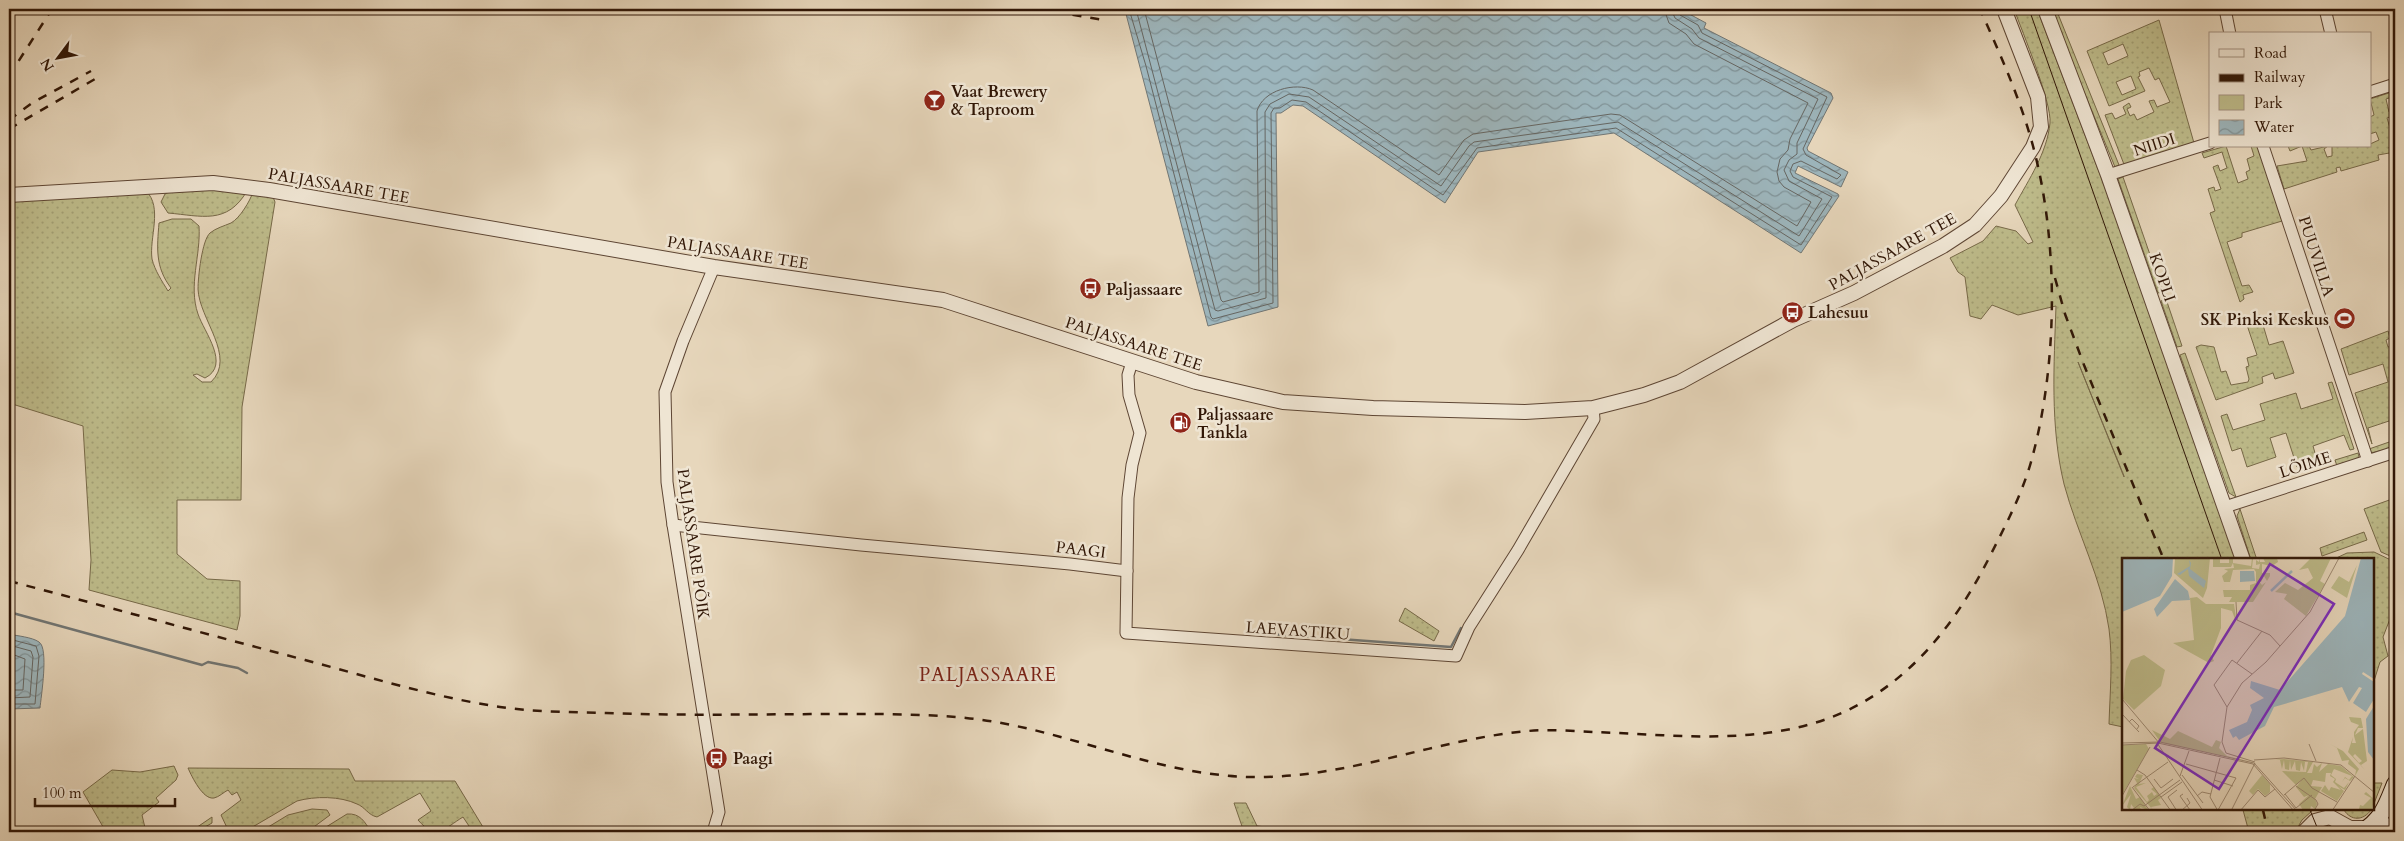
<svg xmlns="http://www.w3.org/2000/svg" width="2404" height="841" font-family="Cardo,serif">
  <defs>
    <pattern id="green-dots" width="8" height="8" patternUnits="userSpaceOnUse" patternTransform="scale(1.25)"><rect width="8" height="8" fill="#bebc8b"/><path d="M2 2h.1M6 6h.1" fill="none" stroke="#a4a176" stroke-width="1.8" stroke-linecap="round"/></pattern>
    <pattern id="water-waves" width="16" height="10" patternUnits="userSpaceOnUse" patternTransform="scale(1.25)"><rect width="16" height="10" fill="#9db6bd"/><path d="M0 5q4-4 8 0t8 0" fill="none" stroke="#809398"/></pattern>
  </defs>
  <rect width="100%" height="100%" fill="#e7d7bc"/>
  <filter id="stains"><feTurbulence type="fractalNoise" baseFrequency=".004" numOctaves="4"/><feColorMatrix values="0 0 0 0 .2 0 0 0 0 .09 0 0 0 0 .02 0 0 0 .5 -.17"/></filter>
  <radialGradient id="worn" r=".72"><stop offset=".6" stop-color="#630" stop-opacity="0"/><stop offset="1" stop-color="#630" stop-opacity=".3"/></radialGradient>
  <g fill="url(#green-dots)" stroke="#776948" fill-rule="evenodd">
    <path d="M2014,9H2037L2123,235L2236,560H2123V727L2109,724C2110,692 2113,660 2109,629C2102,579 2077,533 2064,484C2050,426 2054,365 2056,306L2018,315L1992,305L1981,319L1970,316L1965,277L1958,272L1950,258L1983,241L1996,226L2016,231L2028,244L2033,242L2015,205C2029,179 2047,153 2050,123C2052,103 2022,31 2014,9ZM2078,362L2124,476V477Z"/>
    <path d="M2050,9H2056L2119,165L2115,167Z"/>
    <path d="M2159,20L2194,143L2125,167L2105,115L2112,113L2115,119L2126,114L2123,107L2129,103L2131,107L2127,109L2130,116L2134,114L2137,120L2154,112L2149,101L2154,100L2157,107L2170,102L2159,78L2155,80L2149,68L2139,72L2140,76L2138,77L2145,91L2109,106L2087,51ZM2123,44L2128,56L2108,65L2103,53ZM2131,76L2136,89L2122,95L2116,82Z"/>
    <path d="M2395,91V96L2386,99L2389,112L2395,111V115L2387,118L2390,128L2395,126V149L2393,146L2389,147L2390,152L2395,151V152L2378,155L2379,160L2341,171L2340,167L2336,168L2337,172L2284,189L2277,166L2307,161L2302,146L2290,151L2288,146H2309L2311,150L2328,146L2324,149L2327,157L2332,156V146H2370V144L2379,140L2376,132L2370,134V117L2374,115L2370,99Z"/>
    <path d="M2226,146L2238,183L2248,179L2246,172L2250,170L2247,159L2254,156L2251,146H2258L2282,221L2242,233V237L2227,242L2242,286L2249,285L2253,292L2243,295L2244,299L2240,302L2210,213L2215,211L2208,189L2214,187L2215,191L2221,189L2213,167L2218,165L2220,171L2227,168L2222,152L2204,158L2202,153Z"/>
    <path d="M2123,177L2163,292L2158,293L2118,179Z"/>
    <path d="M177,188L247,191C227,225 202,216 168,213L161,202L165,194Z"/>
    <path d="M146,191C163,207 149,238 152,259C155,271 162,281 168,291L171,288C155,267 157,248 159,223L172,219H191L199,226C201,256 188,285 198,314C204,332 231,365 205,378L197,374L193,375L202,382H211C237,357 199,319 198,289C198,277 202,240 210,233C216,228 224,226 231,223C240,218 250,201 253,192L273,197L275,202L242,407L241,500H177V554L207,579L240,581V616L237,630L89,590L91,560L83,426L9,403V199Z"/>
    <path d="M2166,299L2182,346L2177,347L2161,301Z"/>
    <path d="M2260,315L2269,345L2283,341L2294,373L2275,379L2273,373L2262,377L2263,383L2216,400L2196,347L2201,345L2214,347L2221,372L2226,371L2231,385L2248,382L2249,379L2246,367L2249,366L2247,358L2257,355L2245,319Z"/>
    <path d="M2388,331L2390,338L2386,340L2388,347L2395,345V400H2393L2395,419L2368,428L2372,444L2355,393L2388,382L2383,364L2349,375L2341,349Z"/>
    <path d="M2185,353L2236,497L2229,493L2180,355Z"/>
    <path d="M2332,382L2354,449L2350,450L2344,435L2313,446L2317,460L2297,467L2286,433L2270,438L2276,457L2247,467L2241,448L2232,451L2221,416L2227,414L2233,430L2265,420L2260,404L2296,393L2301,409L2333,399L2328,383Z"/>
    <path d="M2395,440V447L2371,453L2369,449Z"/>
    <path d="M2358,453L2359,457L2356,460L2337,466L2335,460Z"/>
    <path d="M2395,498V558L2381,552L2364,509Z"/>
    <path d="M2240,509L2257,560H2251L2237,516Z"/>
    <path d="M2364,532L2367,540L2322,556L2320,548Z"/>
    <path d="M2374,552L2395,562V606L2383,637L2388,656L2380,662L2373,684V560H2332L2347,553Z"/>
    <path d="M1405,608L1439,631L1434,641L1399,621Z"/>
    <path d="M174,766L178,775L176,780L156,798L159,802L142,815L146,832H106L83,792L112,770L140,772Z"/>
    <path d="M188,768L349,769L355,781H455L486,832H473L463,817C445,828 436,841 418,820L431,811L420,793L377,817C368,815 365,807 357,804C340,796 315,796 297,801L244,832H229L221,815L241,800L237,792L232,795L228,790C224,792 219,797 214,798C203,800 192,777 188,768Z"/>
    <path d="M2373,783H2382L2373,806Z"/>
    <path d="M1234,803H1246L1257,826L1285,829L1288,832H1244Z"/>
    <path d="M312,809L327,810L330,815L307,832H260L288,815Z"/>
    <path d="M2243,810H2313L2302,820L2295,832H2249Z"/>
    <path d="M2344,810H2371C2363,821 2351,821 2344,810Z"/>
    <path d="M347,814C360,813 365,822 371,832H318Z"/>
    <path d="M212,817V823L205,827L207,832H190Z"/>
  </g>
  <g fill="url(#water-waves)" stroke="#717674">
    <path d="M1113,9H1680L1706,23L1704,28L1831,93L1833,98L1807,148L1808,151L1848,172L1841,187L1798,166L1795,173L1838,194L1839,196L1801,253L1614,133L1478,152L1445,203L1303,106L1293,105L1281,113H1276L1278,307L1208,326L1126,14L1124,11Z"/>
    <path d="M9,634C17,636 32,637 39,642C49,648 41,697 40,708L9,709Z"/>
  </g>
  <g fill="none" stroke-linecap="round" stroke-linejoin="round">
    <g stroke="#666662" stroke-width="1">
      <path d="M1129,9L1146,66L1211,317L1213,319L1273,303L1271,113L1274,108H1280L1292,100L1306,102L1443,195L1477,148L1616,128L1801,245L1832,197L1793,177L1790,171L1793,164L1801,161L1837,179L1841,175L1806,155L1803,149L1827,97L1702,33L1698,25L1680,15L1678,9"/>
      <path d="M1136,9L1215,310L1218,311L1266,298L1265,112L1270,104L1289,94L1309,97L1441,186L1469,146L1474,142L1618,122L1799,236L1822,199L1789,181L1784,170L1789,160L1797,154V143L1818,99L1699,38L1692,29L1675,18L1671,9"/>
      <path d="M1144,9L1221,300L1223,302L1259,292L1257,111C1263,90 1295,82 1313,90L1439,175L1464,140L1473,134L1611,114L1620,115L1797,226L1811,202L1784,187L1779,181L1777,172L1780,159L1788,150L1790,139L1808,103L1694,44L1686,34L1669,23L1664,9"/>
      <path d="M9,639L36,646L39,656L35,704H9"/>
      <path d="M9,645L31,651L33,657L30,697L9,698"/>
      <path d="M9,653L25,659L23,690H9"/>
    </g>
    <g stroke="#717674" stroke-width="2.5">
      <path d="M9,612L202,665L208,662L238,668L247,673"/>
      <path d="M1270,634L1451,647L1461,628"/>
    </g>
    <defs>
      <g id="minor">
        <path d="M2225,9L2230,34"/>
        <path d="M2325,9L2331,34"/>
        <path d="M2370,92L2395,84"/>
        <path d="M2263,146L2368,461"/>
        <path d="M2108,175L2210,143"/>
        <path d="M1132,362L1128,375L1129,395L1140,433L1132,465L1128,498L1126,633L1456,656L1469,627L1518,550L1594,419L1593,408"/>
        <path d="M2225,507L2395,452"/>
        <path d="M673,525L861,545L1070,564L1127,571"/>
        <path d="M713,832L719,812L673,525L667,482L665,392L683,341L714,267"/>
      </g>
      <g id="tertiary">
        <path d="M2045,9L2108,175L2243,560"/>
        <path d="M9,195L213,183L269,190L714,267L943,300L1196,382L1283,402L1373,408L1525,412L1593,408L1644,395L1680,382L1793,320L1854,293L1943,246L1975,225L2001,196L2033,147L2041,127L2038,97L2004,9"/>
        <path d="M2330,817L2350,828H2369"/>
        <path d="M2378,821L2386,825L2391,832"/>
        <path d="M2304,832L2315,821L2330,817"/>
      </g>
      <path id="secondary" d="M2362,832C2383,818 2386,806 2395,784"/>
    </defs>
    <use href="#minor" stroke="#5e4634" stroke-width="13"/>
    <use href="#tertiary" stroke="#5e4634" stroke-width="16"/>
    <use href="#secondary" stroke="#301606" stroke-width="18"/>
    <use href="#minor" stroke="#efe5d3" stroke-width="11"/>
    <use href="#tertiary" stroke="#efe5d3" stroke-width="14"/>
    <use href="#secondary" stroke="#efe5d3" stroke-width="16"/>
    <g stroke="#301606" stroke-width="1">
      <path d="M2029,9L2222,560"/>
      <path d="M2310,810L2319,832"/>
    </g>
    <g stroke="#301606" stroke-width="2.5" stroke-dasharray="9 9" stroke-linecap="butt">
      <path d="M954,9L971,12"/>
      <path d="M1037,9L1104,20"/>
      <path d="M9,76L52,9"/>
      <path d="M9,120L32,103L91,71"/>
      <path d="M9,129L95,79"/>
      <path d="M2055,278L2065,314L2084,365L2164,560"/>
      <path d="M9,581C108,607 206,634 305,660C369,677 434,697 500,707C535,712 571,712 606,713C686,716 766,714 846,714C886,714 926,714 966,718C1068,728 1162,780 1266,777C1356,775 1439,739 1528,731C1550,729 1573,731 1594,732C1678,735 1766,747 1844,712C1911,681 1955,624 1988,560C2004,528 2021,497 2031,462C2058,365 2059,243 2033,146C2020,98 2000,54 1980,9"/>
      <path d="M2263,810L2268,832"/>
    </g>
  </g>
  <defs>
    <symbol id="bar-disc" viewBox="-11 -11 22 22"><circle r="9.5" fill="#8f2418" stroke="#efe5d3"/><path d="M-6-5H6L.8 .8V4.5H3.5V6h-7V4.5H-.8V.8Z" fill="#fff"/></symbol>
    <symbol id="bus-disc" viewBox="-11 -11 22 22"><circle r="9.5" fill="#8f2418" stroke="#efe5d3"/><path d="M-5-6H5V4H4V6H2V4H-2V6H-4V4H-5ZM-3.5-4V0h7V-4ZM-3.5 1.2v1.5H-2V1.2ZM2 1.2v1.5H3.5V1.2Z" fill="#fff"/></symbol>
    <symbol id="stadium-disc" viewBox="-11 -11 22 22"><circle r="9.5" fill="#8f2418" stroke="#efe5d3"/><path d="M0-5a6.5 5 0 1 0 0 10a6.5 5 0 1 0 0-10ZM-3.5-1.8h7v3.6h-7Z" fill="#fff"/></symbol>
    <symbol id="fuel-disc" viewBox="-11 -11 22 22"><circle r="9.5" fill="#8f2418" stroke="#efe5d3"/><path d="M-5.5-6h7V0h2V4h1.3V-2.5L3-4.5l.8-.8L6-3V5H2.5V1h-1V6h-7ZM-4.2-4.7v3.2H.2V-4.7Z" fill="#fff"/></symbol>
  </defs>
  <g fill-rule="evenodd">
    <use href="#bar-disc" x="922" y="88" width="25" height="25"/>
    <use href="#bus-disc" x="1078" y="276" width="25" height="25"/>
    <use href="#bus-disc" x="1780" y="300" width="25" height="25"/>
    <use href="#stadium-disc" x="2332" y="306" width="25" height="25"/>
    <use href="#fuel-disc" x="1168" y="410" width="25" height="25"/>
    <use href="#bus-disc" x="704" y="746" width="25" height="25"/>
  </g>
  <g text-anchor="middle" stroke-width="5" stroke-linejoin="round" paint-order="stroke">
    <g font-size="16" font-weight="bold" fill="#301606" stroke="#efe5d3" text-anchor="start">
      <text x="951" y="97">Vaat Brewery<tspan x="951" dy="18">&amp; Taproom</tspan></text>
      <text x="1106" y="295">Paljassaare</text>
      <text x="1808" y="318">Lahesuu</text>
      <text x="2329" y="325" text-anchor="end">SK Pinksi Keskus</text>
      <text x="1197" y="420">Paljassaare<tspan x="1197" dy="18">Tankla</tspan></text>
      <text x="733" y="764">Paagi</text>
    </g>
    <g font-size="16" fill="#301606" stroke="#efe5d3">
      <text transform="translate(2154 144) rotate(-18)" y="6">NIIDI</text>
      <text transform="translate(339 185) rotate(10)" y="6">PALJASSAARE TEE</text>
      <text transform="translate(1892 251) rotate(-29)" y="6">PALJASSAARE TEE</text>
      <text transform="translate(738 252) rotate(9)" y="6">PALJASSAARE TEE</text>
      <text transform="translate(2317 256) rotate(72)" y="6">PUUVILLA</text>
      <text transform="translate(2163 277) rotate(71)" y="6">KOPLI</text>
      <text transform="translate(1134 343) rotate(18)" y="6">PALJASSAARE TEE</text>
      <text transform="translate(2305 464) rotate(-18)" y="6">LÕIME</text>
      <text transform="translate(694 544) rotate(82)" y="6">PALJASSAARE PÕIK</text>
      <text transform="translate(1081 549) rotate(7)" y="6">PAAGI</text>
      <text transform="translate(1298 630) rotate(4)" y="6">LAEVASTIKU</text>
    </g>
    <g font-size="19" letter-spacing="1" fill="#7a1f14" stroke="#efe5d3">
      <text x="988" y="681">PALJASSAARE</text>
    </g>
  </g>
  <g transform="translate(2122 558)">
    <rect width="252" height="252" fill="#e7d7bc"/>
    <path d="M53,0H88L85,30L81,40L52,15ZM91,0H98V5H107V0H111V5L129,8L130,0H136L131,1L130,10L137,11L138,6L134,7V2L137,4V0L138,4H143L141,0H155L156,4L150,8L140,6V15H148V18L145,23L142,18L139,24L136,22L140,27L144,24L131,44H107L110,39H102L101,32H128V27L134,25V14L132,11L111,12L108,24H102L100,18L106,13L102,11L112,10L111,5L109,9H91ZM189,0H209L198,23L203,26L184,58L162,41L165,36L153,34L163,25L176,32L191,20L186,10L177,12ZM235,7L225,40L209,30L217,18L227,24ZM75,39L84,46H112L114,60L113,61L110,53L99,50V70L89,97L92,103L87,105L51,85L72,82L68,40ZM22,97L43,112L39,128L12,152L1,141L4,113L9,102ZM227,159L239,160L241,170H236L233,177L241,171L245,203L239,207L237,205L240,203L233,196L231,198L243,212L226,194L231,179L230,185H234L232,178V174L237,167L229,164ZM30,172L48,181L56,173L90,189L94,182L99,184L97,190L105,198L130,204L39,185ZM24,186L27,191L0,237V187ZM208,186L221,193L237,211L233,218L234,212L226,206L227,202L220,203L215,190ZM162,201L191,204L185,215H190L192,206L195,209L200,205L197,214L206,206L219,208L232,219L228,223L223,220L220,224L223,219L227,222L230,218L212,211L209,217L214,221L213,224L222,230L227,224L223,232L216,228L222,233L215,243L199,233L203,227L207,233L209,229L219,232L211,224L213,221L208,218L209,215H204L203,224L191,222L189,228L200,229L193,241L195,246L193,251L189,248L188,252H181L177,246L187,237L182,239L174,229L180,222L174,227L160,213L184,214L186,204H183L182,213L179,204L178,213L174,212L173,203L169,212L168,202L167,212L163,211L162,202L160,211L158,202H153ZM15,216L21,217L17,226L24,225L14,229L25,244L27,242L25,238L30,234L32,238L35,236L29,231L32,229L39,240L36,242L39,247L29,249L31,252L12,230L15,225L12,220L17,221L13,219ZM140,217L148,226V234L143,238L136,231L131,237L127,233ZM8,228L14,241L18,239L26,252L18,249L19,252H10L12,250L9,246L8,252L5,249L9,236L0,248Z" fill="#bebc8b"/>
    <path d="M244,234L252,241L250,252L237,251L238,247L241,248L249,240L242,236Z" fill="#bebc8b"/>
    <path d="M89,54L93,55L94,67L86,70L87,77L92,78V82H86V58Z" fill="#bebc8b"/>
    <path d="M0,0H51L50,18L38,38L0,54ZM239,0H253L252,121L241,114L240,116L252,124V141L244,154L231,145L240,130L237,129L227,144L220,129L152,149L143,168L117,182L114,178L111,180L107,172L125,164L130,152L128,147L142,140L128,130L129,123L158,132L223,58ZM67,2L69,5L68,11L84,23L82,30L67,18L66,11L58,17L55,16L68,8ZM118,13H132L133,23L118,24ZM53,21L66,33L68,42L50,43L35,59L32,51ZM252,148V202L246,194L244,161Z" fill="#9db6bd"/>
    <path fill="none" stroke="#9db6bd" stroke-width="2.5" d="M149,33L170,13"/>
    <path fill="none" stroke="#9e8a73" stroke-width="1" d="M114,44L115,62L148,77L158,88M115,105L140,73M0,141L38,186M105,149L92,127L110,102L130,116M0,156L17,174M7,164L10,161L17,168L15,171M0,185L38,184L132,205L175,253M35,185L81,253M187,186L194,203M0,187L36,185L131,206L172,253M132,202L162,200L219,207L253,235M133,204L104,195L100,184L105,149L120,125L144,104L188,54L217,0M64,206L114,220L96,252M15,212L23,217L49,253M60,217L81,245M58,218L67,193M182,220L190,230L215,244M32,221L39,230L51,221M92,222L111,228M174,228L194,242L196,246L192,253M10,229L28,253M11,229L46,204M61,236L58,238L68,252M163,236L174,250L190,237M162,237L182,220M0,238L28,189M75,238L80,234L89,236M39,239L60,224M9,253L18,246L22,248L58,222M55,253L46,239L55,232M59,253L68,245L65,240M96,253L88,239L98,200M109,253L133,205M118,253L136,232L143,239L153,231M210,253L233,218"/>
    <path fill="#7b2cbf" fill-opacity="0.15" stroke="#7b2cbf" stroke-width="2.5" d="M148,6L212,46L97,231L33,190Z"/>
    <rect width="252" height="252" fill="none" stroke="#301606" stroke-width="2.5"/>
  </g>
  <rect width="2404" height="841" fill="none" stroke="#e7d7bc" stroke-width="30"/>
  <rect x="10" y="10" width="2384" height="821" fill="none" stroke="#301606" stroke-width="2.5"/>
  <rect x="15" y="15" width="2374" height="811" fill="none" stroke="#301606"/>
  <rect x="2209" y="32" width="162" height="115" fill="#efe5d3" stroke="#a39281"/>
  <rect x="2219" y="49" width="25" height="8" fill="#efe5d3" stroke="#a39281"/>
  <text x="2254" y="58" font-size="15" fill="#301606">Road</text>
  <rect x="2219" y="74" width="25" height="8" fill="#301606" stroke="#a39281"/>
  <text x="2254" y="82" font-size="15" fill="#301606">Railway</text>
  <rect x="2219" y="95" width="25" height="15" fill="#bebc8b" stroke="#a39281"/>
  <text x="2254" y="108" font-size="15" fill="#301606">Park</text>
  <rect x="2219" y="120" width="25" height="15" fill="url(#water-waves)" stroke="#a39281"/>
  <text x="2254" y="132" font-size="15" fill="#301606">Water</text>
  <g transform="translate(58 58) rotate(238)" stroke="#efe5d3" stroke-width="4" paint-order="stroke">
  <path d="M0-4L9 19L0 12L-9 19Z" fill="#301606"/>
  <text y="-8" font-size="14" font-weight="bold" text-anchor="middle" fill="#301606">N</text>
  </g>
  <path d="M35 798v8h140v-8" fill="none" stroke="#301606" stroke-width="2.5"/>
  <text x="42" y="798" font-size="15" fill="#301606" stroke="#efe5d3" stroke-width="4" paint-order="stroke">100 m</text>
  <rect width="100%" height="100%" filter="url(#stains)"/>
  <rect width="100%" height="100%" fill="url(#worn)"/>
</svg>
